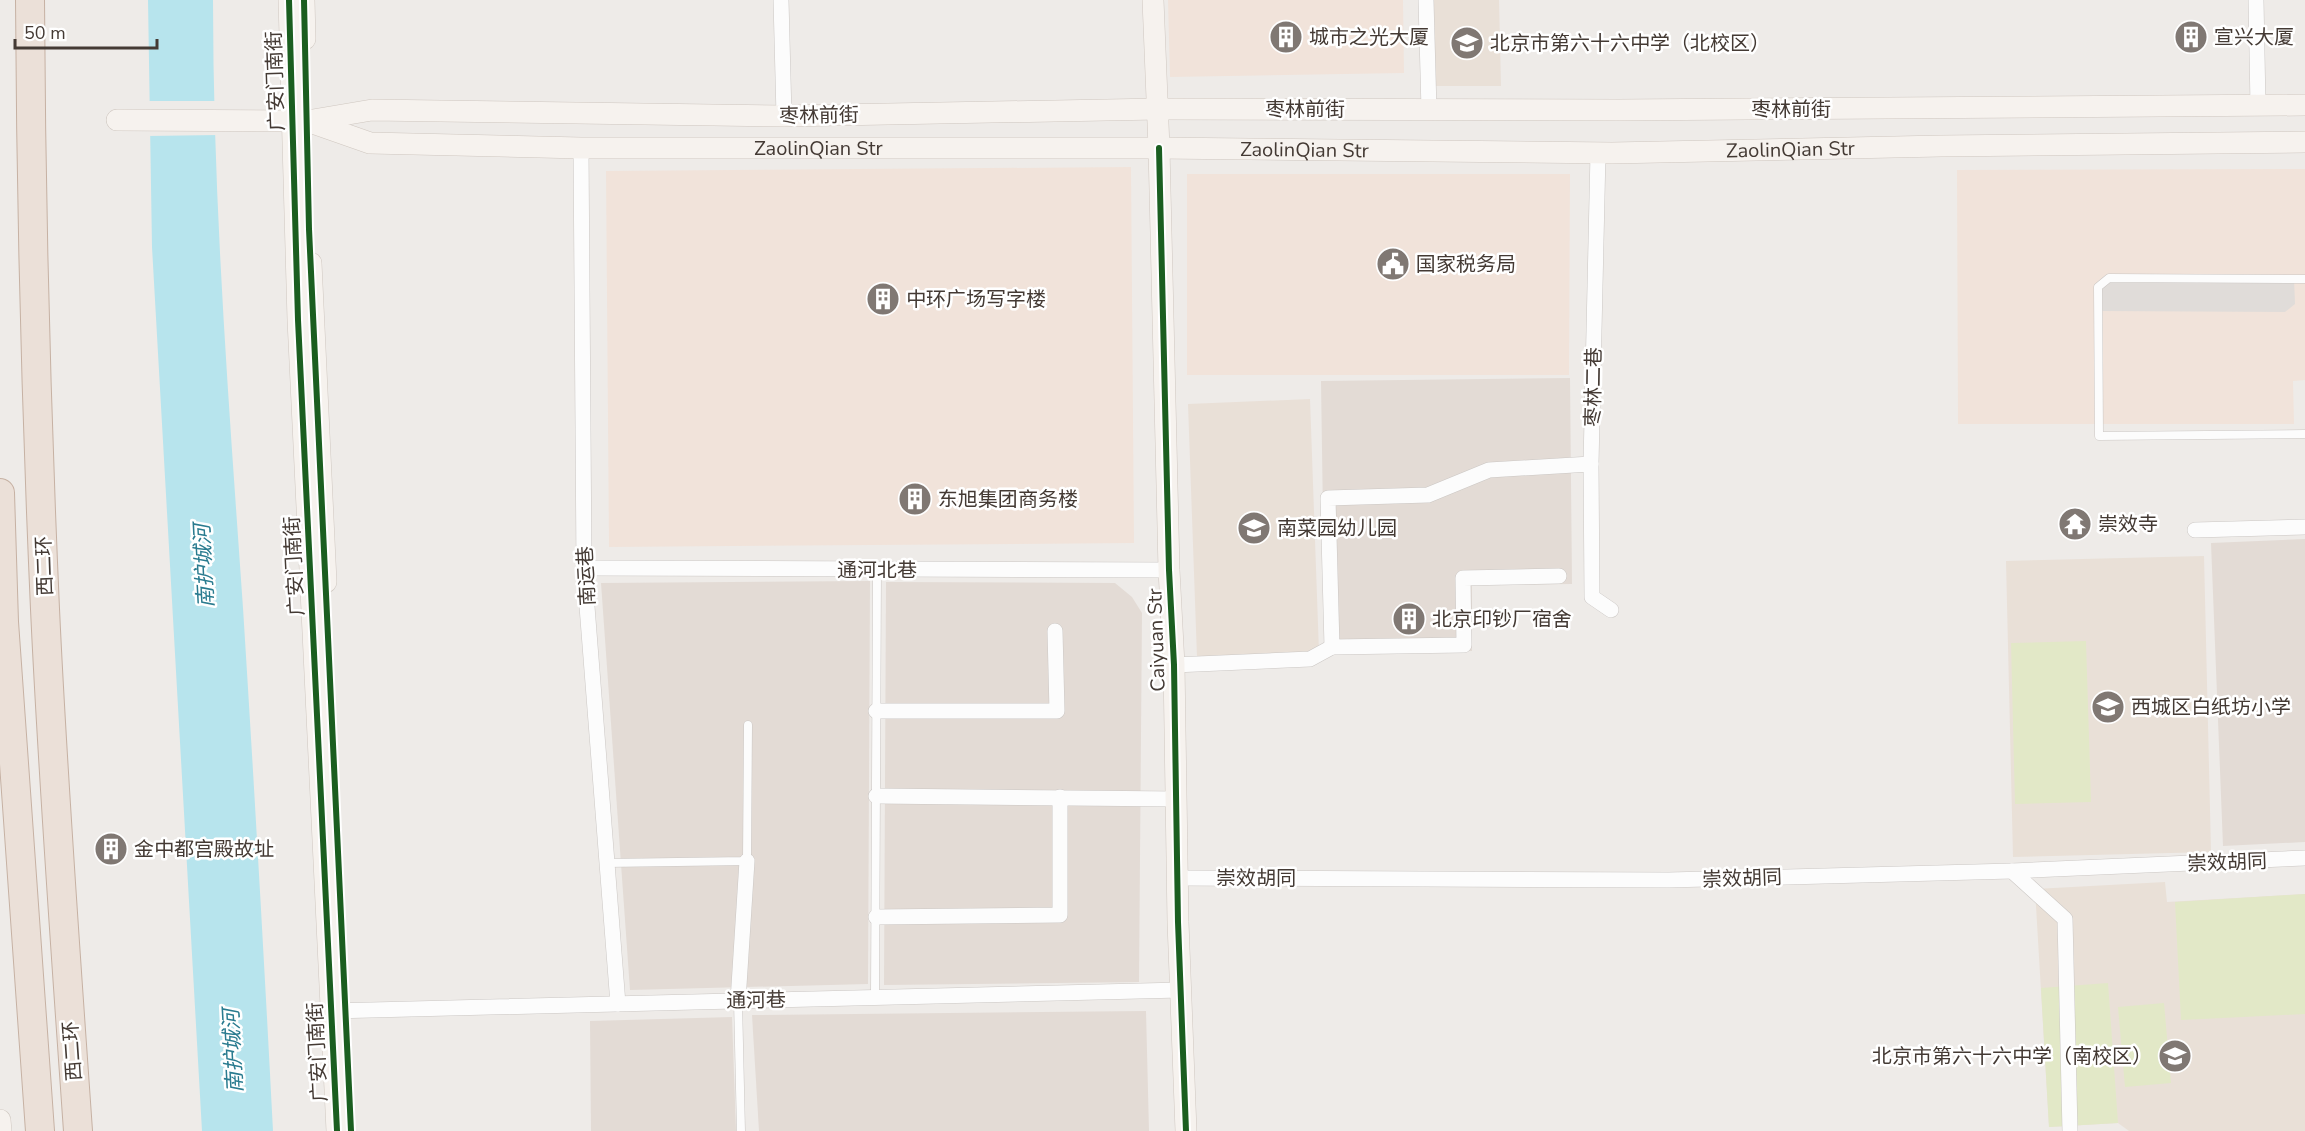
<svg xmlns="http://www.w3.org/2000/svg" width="2305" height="1131" font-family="'Nunito Sans','Noto Sans SC',sans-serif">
  <rect width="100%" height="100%" fill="#eeebe8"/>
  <g fill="#e3dbd5">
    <path d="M1570,378L1572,584L1472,585V651L1325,653L1321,381Z"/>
    <path d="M2305,539V842L2223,846L2211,543Z"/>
    <path d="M870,581L868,984L630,990L601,583Z"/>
    <path d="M886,582L1115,583L1132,597L1142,613L1139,982L884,985Z"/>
    <path d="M1146,1011L1149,1131H759L752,1015Z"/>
    <path d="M732,1017L736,1131H591L590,1021Z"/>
  </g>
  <g fill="#f1e3da">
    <path d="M1168,0H1403L1404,73L1170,77Z"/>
    <path d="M1131,167L1134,543L609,547L606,171Z"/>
    <path d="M2305,169V380L2293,381L2294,424H1958L1957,170Z"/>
    <path d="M1187,174H1570L1569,375H1187Z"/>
  </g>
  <g fill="#e9e0d7">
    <path d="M1434,0H1499L1501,86H1435Z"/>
    <path d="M1310,399L1319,653L1197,657L1188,404Z"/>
    <path d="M2204,556L2211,852L2013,857L2006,561Z"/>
    <path d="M2165,882L2167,902L2305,894V1131H2129L2118,1123L2049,1127L2035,889Z"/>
  </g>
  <g fill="#e2e8c7">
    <path d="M2086,641L2091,802L2015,804L2011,643Z"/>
    <path d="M2305,894V1014L2181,1020L2175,902Z"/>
    <path d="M2108,983L2118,1123L2049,1127L2041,988Z"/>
    <path d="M2164,1003L2171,1083L2125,1087L2118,1007Z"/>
  </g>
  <path fill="#e0dcd9" d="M2109,278L2294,279L2295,304L2285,312L2098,311V287Z"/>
  <path fill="#b7e4ed" d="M148,0H213C213,203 229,406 243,608C254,782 264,957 273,1131H202L152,247Z"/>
  <path fill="#eeebe8" d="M147,101H217L219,135L147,136Z"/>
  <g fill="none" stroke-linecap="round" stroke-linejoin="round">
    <defs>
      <g id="lane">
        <path d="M2305,279L2109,278L2098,287L2099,436L2305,434"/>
        <path d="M607,863L747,861L748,725"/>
        <path d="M875,997L877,570"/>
        <path d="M738,1001L741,1131"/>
      </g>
      <g id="street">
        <path d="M781,0L784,116"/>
        <path d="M1426,0L1429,110"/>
        <path d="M2256,0L2258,106"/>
        <path d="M581,148L584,568L618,1004"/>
        <path d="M1598,153L1591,464L1592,597L1611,610"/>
        <path d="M2195,530L2305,527"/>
        <path d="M584,568L1169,570"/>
        <path d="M1559,576L1463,578L1464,645L1332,647L1328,498L1428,495L1489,470L1591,464"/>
        <path d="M1174,665L1310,659L1332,647"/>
        <path d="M876,711H1057L1055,631"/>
        <path d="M876,796L1177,799"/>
        <path d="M2012,871L2065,919L2070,1131"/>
        <path d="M1178,878L1669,880L2012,871L2305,858"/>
        <path d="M876,917L1060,915V797"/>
        <path d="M738,1001L747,861"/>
        <path d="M331,1011L1181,990"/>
      </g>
      <g id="secondary">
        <path d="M289,0L298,320L337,1131"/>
        <path d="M304,0L305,39"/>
        <path d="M1153,0L1159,148L1169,570L1174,665L1178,922L1186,1131"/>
        <path d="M117,120L307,121L372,110L784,116L1158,109L1619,110L2305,105"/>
        <path id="s1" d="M310,122L370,143L581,148H1159L1612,153L1941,146L2305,142"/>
        <path d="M311,263L326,582"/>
        <path d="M0,1120L1,1131"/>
      </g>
      <g id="highway">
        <path d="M30,0C31,203 36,406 45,609C53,783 66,957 78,1131"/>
        <path d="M0,493L4,622L40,1131"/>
      </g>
    </defs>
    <use href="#lane" stroke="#cbc7c4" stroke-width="9"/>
    <use href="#street" stroke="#cbc7c4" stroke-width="16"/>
    <use href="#secondary" stroke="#cfc7c0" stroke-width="22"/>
    <use href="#highway" stroke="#c6b1a3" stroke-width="30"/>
    <use href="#lane" stroke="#fcfcfc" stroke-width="8"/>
    <use href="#street" stroke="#fcfcfc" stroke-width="15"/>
    <use href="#secondary" stroke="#f6f2ee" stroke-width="21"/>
    <use href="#highway" stroke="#ebe0d8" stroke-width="28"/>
    <defs>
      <g id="cycleway">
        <path d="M289,0L298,320L337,1131"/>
        <path d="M304,0L309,229L351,1131"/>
        <path d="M1159,148L1169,570L1174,665L1178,922L1186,1131"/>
      </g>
    </defs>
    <use href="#cycleway" stroke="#fff" stroke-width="10"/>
    <use href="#cycleway" stroke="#1b5e20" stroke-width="6"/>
  </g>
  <defs>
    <symbol id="building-disc" viewBox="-11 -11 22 22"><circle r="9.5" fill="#807873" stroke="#fff"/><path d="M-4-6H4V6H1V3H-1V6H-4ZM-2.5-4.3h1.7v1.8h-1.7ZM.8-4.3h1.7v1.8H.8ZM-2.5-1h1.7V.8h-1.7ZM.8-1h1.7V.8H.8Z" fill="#fff"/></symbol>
    <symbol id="school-disc" viewBox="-11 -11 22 22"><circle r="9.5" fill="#807873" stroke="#fff"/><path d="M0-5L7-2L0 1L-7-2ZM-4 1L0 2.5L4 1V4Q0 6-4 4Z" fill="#fff"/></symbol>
    <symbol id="civic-disc" viewBox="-11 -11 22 22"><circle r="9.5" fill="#807873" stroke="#fff"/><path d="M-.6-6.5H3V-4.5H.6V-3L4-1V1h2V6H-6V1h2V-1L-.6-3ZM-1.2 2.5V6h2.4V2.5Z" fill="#fff"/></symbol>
    <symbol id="temple-disc" viewBox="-11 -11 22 22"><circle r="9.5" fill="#807873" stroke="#fff"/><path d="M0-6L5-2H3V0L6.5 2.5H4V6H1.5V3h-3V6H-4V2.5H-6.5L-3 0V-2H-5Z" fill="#fff"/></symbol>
  </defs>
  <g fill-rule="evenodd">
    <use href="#building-disc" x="1267" y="18" width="38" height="38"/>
    <use href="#building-disc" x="2172" y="18" width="38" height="38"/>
    <use href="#school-disc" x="1448" y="24" width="38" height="38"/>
    <use href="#civic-disc" x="1374" y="245" width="38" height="38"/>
    <use href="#building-disc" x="864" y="280" width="38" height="38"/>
    <use href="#building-disc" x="896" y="480" width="38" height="38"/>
    <use href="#temple-disc" x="2056" y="505" width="38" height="38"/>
    <use href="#school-disc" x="1235" y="509" width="38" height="38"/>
    <use href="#building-disc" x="1390" y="600" width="38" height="38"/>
    <use href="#school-disc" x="2089" y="688" width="38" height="38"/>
    <use href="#building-disc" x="92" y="830" width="38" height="38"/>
    <use href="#school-disc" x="2156" y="1037" width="38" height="38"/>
  </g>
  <g text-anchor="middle" stroke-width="5" stroke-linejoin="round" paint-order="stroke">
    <g font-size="20" fill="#443a34" stroke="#fff" text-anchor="start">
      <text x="1309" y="44">城市之光大厦</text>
      <text x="2214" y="44">宣兴大厦</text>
      <text x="1490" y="50">北京市第六十六中学（北校区）</text>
      <text x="1416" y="271">国家税务局</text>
      <text x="906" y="306">中环广场写字楼</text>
      <text x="938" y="506">东旭集团商务楼</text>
      <text x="2098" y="531">崇效寺</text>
      <text x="1277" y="535">南菜园幼儿园</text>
      <text x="1432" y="626">北京印钞厂宿舍</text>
      <text x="2131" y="714">西城区白纸坊小学</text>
      <text x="134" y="856">金中都宫殿故址</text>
      <text x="2152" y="1063" text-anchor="end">北京市第六十六中学（南校区）</text>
    </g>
    <g font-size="20" fill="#443a34" stroke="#fff">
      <text transform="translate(275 81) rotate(-92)" y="7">广安门南街</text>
      <text x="1305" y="116">枣林前街</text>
      <text x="1791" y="116">枣林前街</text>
      <text transform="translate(819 115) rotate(-1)" y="7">枣林前街</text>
      <text dy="7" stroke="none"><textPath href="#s1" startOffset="512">ZaolinQian Str</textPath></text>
      <text dy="7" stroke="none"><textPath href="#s1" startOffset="1484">ZaolinQian Str</textPath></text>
      <text dy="7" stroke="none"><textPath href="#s1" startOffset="998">ZaolinQian Str</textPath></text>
      <text transform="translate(1593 387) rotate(-89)" y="7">枣林二巷</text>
      <text transform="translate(44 566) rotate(-92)" y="7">西二环</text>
      <text transform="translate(294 566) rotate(-93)" y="7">广安门南街</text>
      <text x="877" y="577">通河北巷</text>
      <text transform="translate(586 576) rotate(-93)" y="7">南运巷</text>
      <text transform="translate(1156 640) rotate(-92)" y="7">Caiyuan Str</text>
      <text transform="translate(2227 862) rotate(-2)" y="7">崇效胡同</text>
      <text x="1256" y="885">崇效胡同</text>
      <text transform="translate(1742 878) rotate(-2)" y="7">崇效胡同</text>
      <text transform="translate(756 1000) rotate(-1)" y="7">通河巷</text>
      <text transform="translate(72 1051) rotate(-94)" y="7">西二环</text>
      <text transform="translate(317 1052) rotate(-93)" y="7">广安门南街</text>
    </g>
    <g font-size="21" font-style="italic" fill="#297b8f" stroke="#fff">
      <text transform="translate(204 566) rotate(-93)" y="7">南护城河</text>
      <text transform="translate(233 1051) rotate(-93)" y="7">南护城河</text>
    </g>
  </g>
  <path d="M15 39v9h142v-9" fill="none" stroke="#443a34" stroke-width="3"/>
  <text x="24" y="39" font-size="18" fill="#443a34" stroke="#ffffff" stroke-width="4.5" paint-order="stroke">50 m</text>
</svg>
